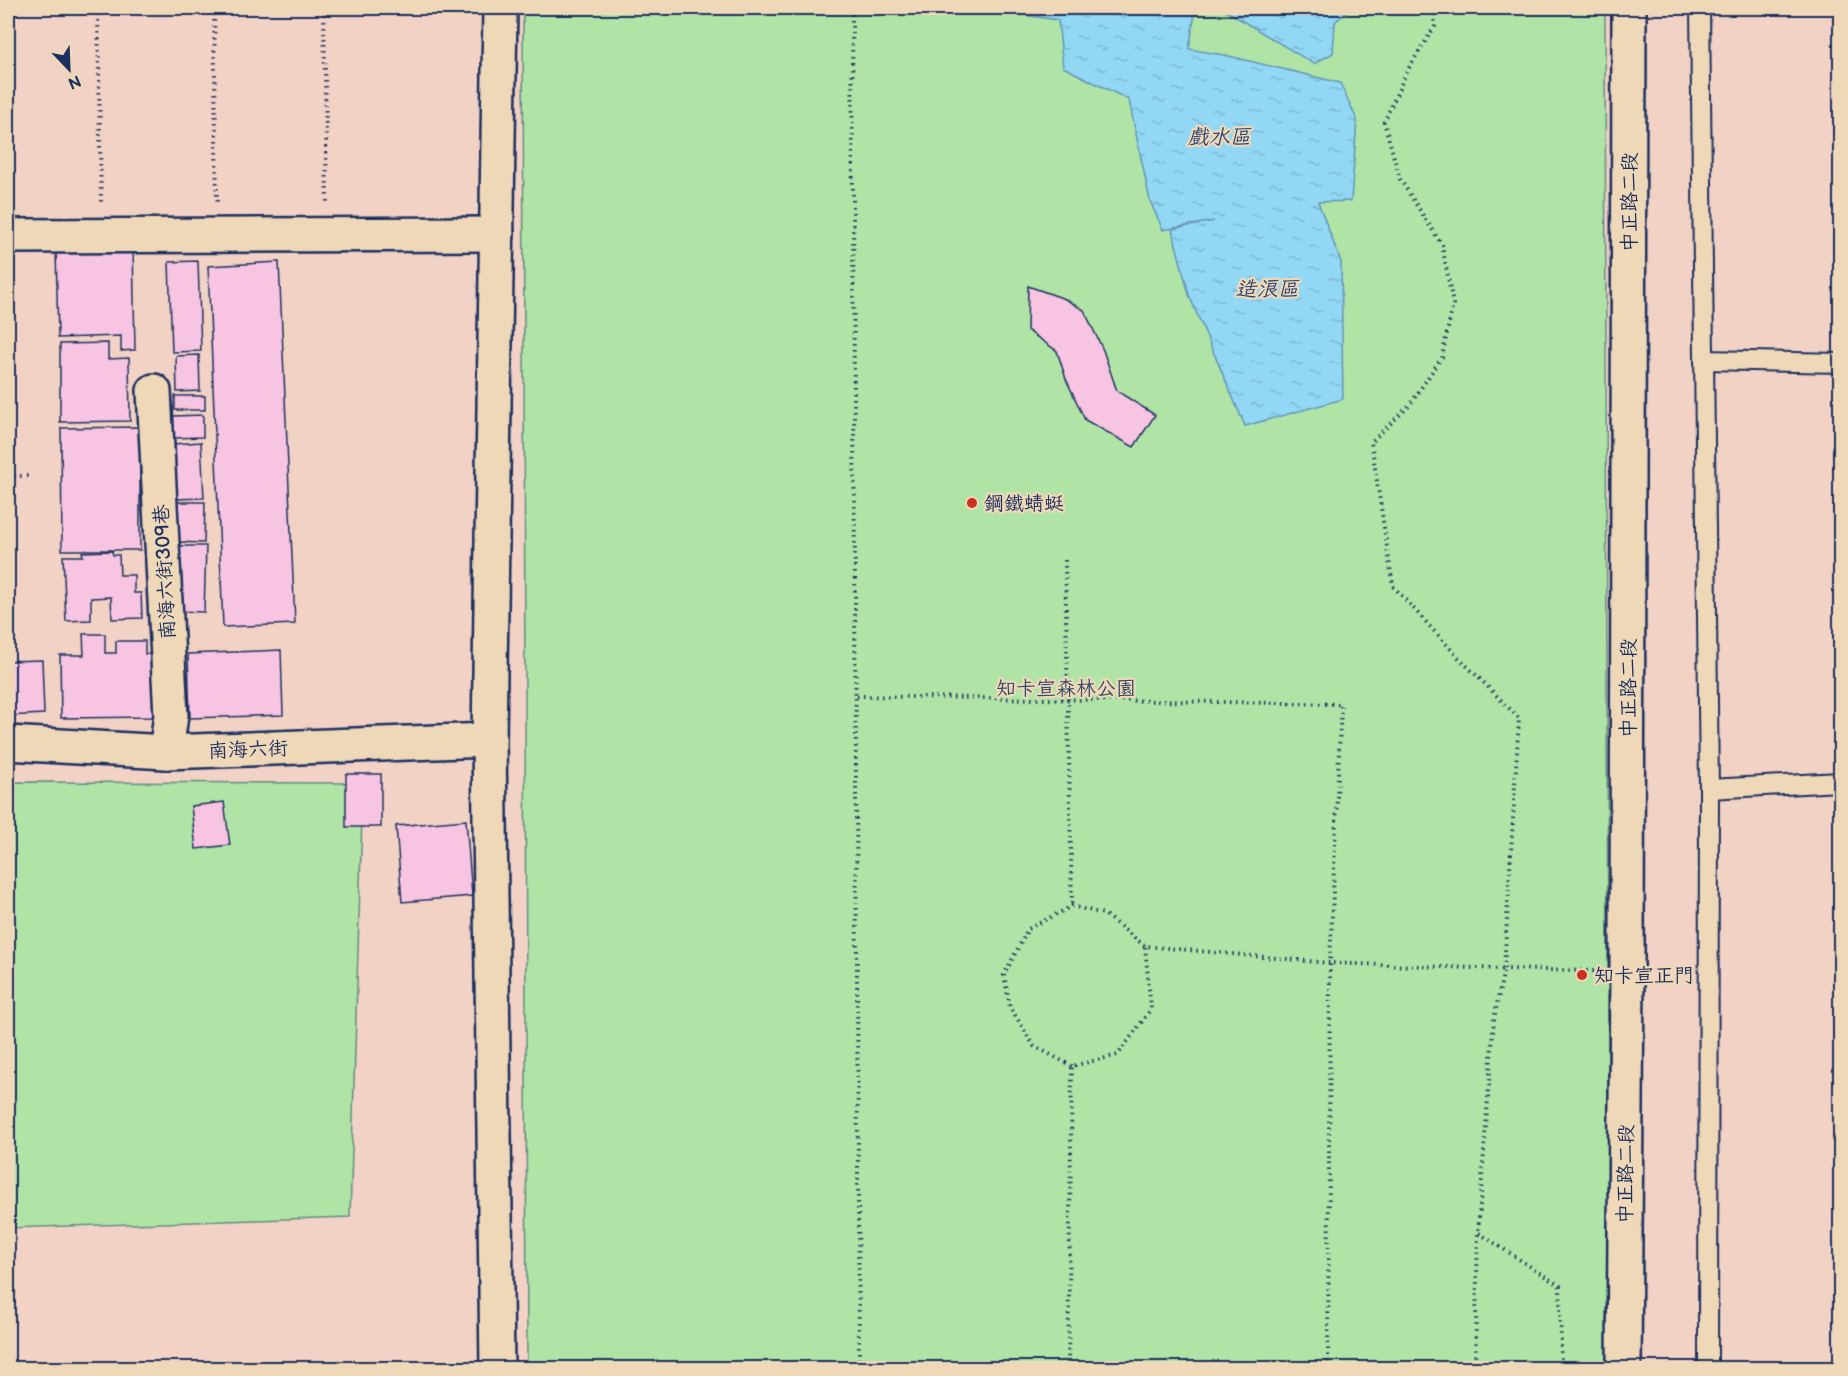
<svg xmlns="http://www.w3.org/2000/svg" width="1848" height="1376" font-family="'Balsamiq Sans','LXGW WenKai TC',sans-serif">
  <defs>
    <pattern id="water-ripples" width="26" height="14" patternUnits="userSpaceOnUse" patternTransform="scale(1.5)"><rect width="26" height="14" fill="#92d7f4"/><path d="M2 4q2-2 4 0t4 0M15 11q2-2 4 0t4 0" fill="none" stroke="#7db9d4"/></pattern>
  </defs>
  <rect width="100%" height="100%" fill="#f1d2c5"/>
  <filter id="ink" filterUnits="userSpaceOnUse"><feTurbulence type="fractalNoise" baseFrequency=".0167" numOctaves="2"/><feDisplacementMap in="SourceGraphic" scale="12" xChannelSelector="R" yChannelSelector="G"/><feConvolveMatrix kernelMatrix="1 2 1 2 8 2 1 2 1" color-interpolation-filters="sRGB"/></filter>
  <g filter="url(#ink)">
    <g fill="#afe4a6" stroke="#658a82" stroke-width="1.5">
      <path d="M523,8H1605L1609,1368H527Z"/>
      <path d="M8,782L363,783L350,1217L8,1228Z"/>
    </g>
    <g fill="url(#water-ripples)" stroke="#6294b8" stroke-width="1.5">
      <path d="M974,8H1196L1189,49L1229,56L1340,83L1357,120L1351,201L1318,202L1341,262L1343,399L1245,426L1189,295L1172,229L1214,221L1163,230L1150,201L1129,100L1063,67L1058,20Z"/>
      <path d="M1221,8H1351L1335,22L1333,53L1314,64Z"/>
    </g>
    <g fill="#f7c4e2" stroke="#1b2f5e" stroke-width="1.5">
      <path d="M133,246L135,350L121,351V336L58,338L56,249Z"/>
      <path d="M198,261L201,351L172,352L169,262Z"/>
      <path d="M279,262L295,624L223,627L208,266Z"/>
      <path d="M1028,286L1065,299L1084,310L1103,350L1117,391L1155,415L1134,447L1085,420L1066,379L1057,351L1027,330Z"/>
      <path d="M108,343V359L129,358L130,421L60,422V344Z"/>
      <path d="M199,355L200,391L177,392L176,356Z"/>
      <rect x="175" y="396" width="30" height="14"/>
      <path d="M203,415V437L174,438L173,416Z"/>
      <path d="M140,427V550H62L61,428Z"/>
      <path d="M201,442L204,498L176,499L174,444Z"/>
      <path d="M177,502H205L204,543L176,542Z"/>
      <path d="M176,546H206L204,612L174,611Z"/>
      <path d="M112,551L113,555H119L120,575H134V593H141L142,618L112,619L111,597L91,598V620L66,621L63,556H83L82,552Z"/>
      <path d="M83,634H105V653H116V641H145V654H154V717L61,718L60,655H84Z"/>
      <path d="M281,650L283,715L190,718L188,654Z"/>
      <path d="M42,660L44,714L8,716V661Z"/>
      <rect x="346" y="774" width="35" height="53"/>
      <path d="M224,802L230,845L196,849L191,806Z"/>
      <path d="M466,820L472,896L402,902L396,826Z"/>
    </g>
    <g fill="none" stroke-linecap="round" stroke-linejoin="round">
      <defs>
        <g id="service">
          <path d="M1700,8L1709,789L1708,1368"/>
          <path d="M1704,360L1840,363"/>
          <path d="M1709,789L1840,782"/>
        </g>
        <g id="minor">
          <path d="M8,236L497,234"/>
          <path d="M154,391L171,715L166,752"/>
          <path d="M8,743L166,752L489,740"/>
          <path d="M497,1368L489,740L500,8"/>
        </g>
        <path id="tertiary" d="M1624,1368L1627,971L1629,8"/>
      </defs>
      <use href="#service" stroke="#1b2f5e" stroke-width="22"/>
      <use href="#minor" stroke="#1b2f5e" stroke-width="38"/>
      <use href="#tertiary" stroke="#1b2f5e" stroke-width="38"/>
      <g stroke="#1b2f5e" stroke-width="4" stroke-dasharray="1.5 4.5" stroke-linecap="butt">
        <path d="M98,8L101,205"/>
        <path d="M214,8L217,205"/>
        <path d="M324,8L327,204"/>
        <path d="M852,8L859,1368"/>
        <path d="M1433,8L1435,26L1407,71L1384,122L1400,179L1442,245L1453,304L1442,357L1409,406L1371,442L1393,586L1457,656L1519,718L1504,969L1595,971"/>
        <path d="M8,476H30"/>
        <path d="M1065,560L1072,906"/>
        <path d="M857,696L1341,704L1330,963L1145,946L1151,1009L1118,1055L1072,1066L1068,1368"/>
        <path d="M1072,1066L1034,1046L1010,1007L1004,975L1028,929L1072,906L1104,914L1145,946"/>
        <path d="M1479,1233L1560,1286L1561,1368"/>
        <path d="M1328,1368L1330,963L1504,969L1494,1019L1478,1232L1475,1368"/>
      </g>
      <use href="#service" stroke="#efd8b8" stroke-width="18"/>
      <use href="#minor" stroke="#efd8b8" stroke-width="33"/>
      <use href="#tertiary" stroke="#efd8b8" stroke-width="33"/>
    </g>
  </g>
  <g fill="#c8321e" stroke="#efd8b8" stroke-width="2">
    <circle cx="972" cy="503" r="6"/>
    <circle cx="1582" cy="975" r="6"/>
  </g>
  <g text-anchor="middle" stroke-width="4.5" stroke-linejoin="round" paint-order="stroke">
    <g font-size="20" fill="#1b2f5e" stroke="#efd8b8">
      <text transform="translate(1629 202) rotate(-90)" y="7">中正路二段</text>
      <text transform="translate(164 572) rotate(-93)" y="7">南海六街309巷</text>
      <text transform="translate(1628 688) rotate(-90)" y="7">中正路二段</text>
      <text transform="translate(248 749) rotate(-2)" y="7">南海六街</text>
      <text transform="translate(1625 1174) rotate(-89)" y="7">中正路二段</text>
    </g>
    <g font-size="20" fill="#1b2f5e" stroke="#efd8b8" text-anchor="start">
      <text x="984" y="510">鋼鐵蜻蜓</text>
      <text x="1594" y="982">知卡宣正門</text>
    </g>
    <g font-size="20" fill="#314a69" stroke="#efd8b8">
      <text x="1066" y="695">知卡宣森林公園</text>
    </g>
    <g font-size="21" font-style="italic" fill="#2d4874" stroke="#efd8b8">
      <text x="1219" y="144">戲水區</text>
      <text x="1267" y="296">造浪區</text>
    </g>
  </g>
  <rect width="1848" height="1376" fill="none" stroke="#efd8b8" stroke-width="30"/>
  <rect x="15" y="15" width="1818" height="1346" fill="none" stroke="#1b2f5e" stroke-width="2" filter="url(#ink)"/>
  <g transform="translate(69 69) rotate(157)" stroke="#efd8b8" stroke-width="4.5" paint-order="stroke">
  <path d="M0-4.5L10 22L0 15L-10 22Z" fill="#1b2f5e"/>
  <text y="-9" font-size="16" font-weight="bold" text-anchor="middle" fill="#1b2f5e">N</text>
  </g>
</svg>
